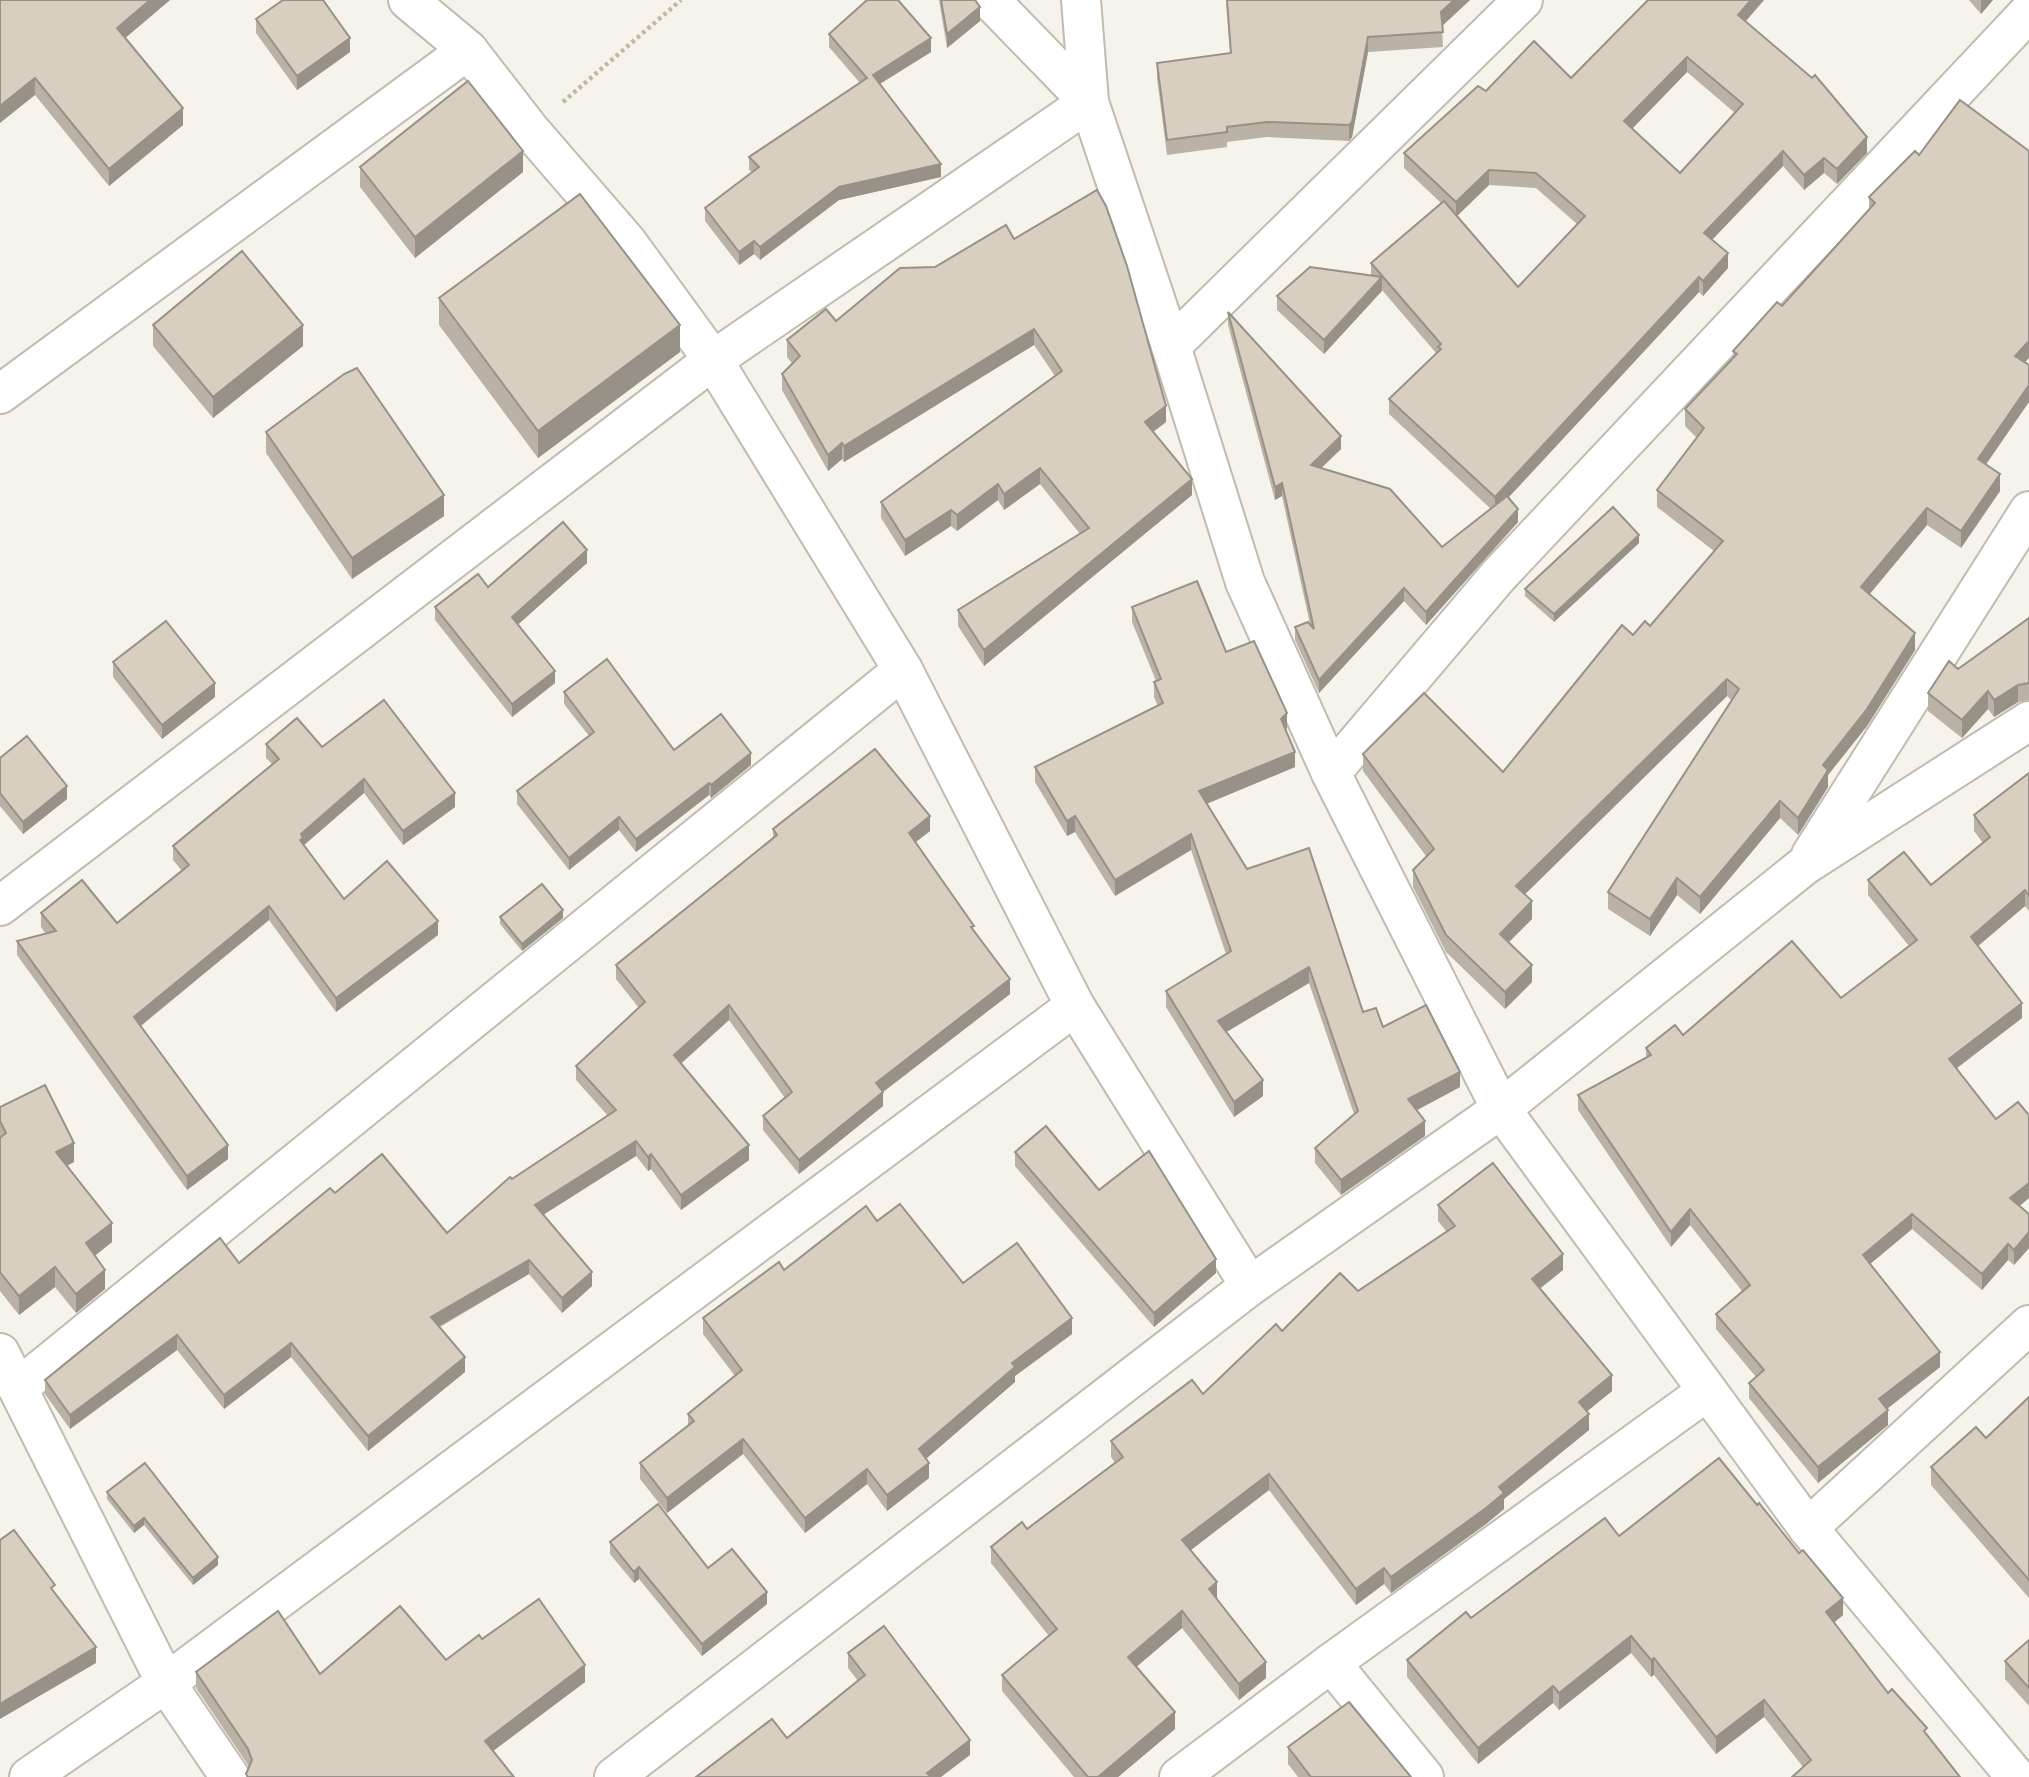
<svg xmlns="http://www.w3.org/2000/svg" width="2029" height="1777" font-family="Signika,sans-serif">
  <rect width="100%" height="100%" fill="#f6f3ec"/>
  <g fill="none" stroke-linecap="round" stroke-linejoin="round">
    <defs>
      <g id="minor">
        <path d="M408,0L468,50L530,130L627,242L713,360L903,670L1075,1006L1250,1286"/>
        <path d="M990,0L1089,102"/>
        <path d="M1081,0L1089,102L1171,346L1245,582L1331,773L1501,1109L1808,1528L2016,1777"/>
        <path d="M1171,346L1523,0"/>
        <path d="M0,394L468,50"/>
        <path d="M1331,773L1499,575L2029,12"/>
        <path d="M1811,855L2029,511"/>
        <path d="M0,906L713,360L1089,102"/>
        <path d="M0,1353L166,1683L230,1777"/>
        <path d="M18,1388L903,670"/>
        <path d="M1808,1528L2029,1325"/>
        <path d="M1331,1663L1424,1777"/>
        <path d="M29,1777L166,1683L1075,1006"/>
        <path d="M614,1777L1250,1286L1501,1109L1805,865L2029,721"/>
        <path d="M1179,1777L1331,1663L1706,1392"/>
      </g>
    </defs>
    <use href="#minor" stroke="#c2bbae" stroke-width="42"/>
    <path stroke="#c4b79f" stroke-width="4.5" stroke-dasharray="3.5 3.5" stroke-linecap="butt" d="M563,102L681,0"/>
    <use href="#minor" stroke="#fff" stroke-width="38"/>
  </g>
  <g fill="#bab2a6" fill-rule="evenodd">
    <path d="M0,0H170L125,38L183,125L109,186L35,95Z"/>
    <path d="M939,0H975L980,21L947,48Z"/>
    <path d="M1226,0H1470L1442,26L1443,47L1368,52L1352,137L1349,141L1267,137L1227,142V147L1167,155L1157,78V63L1230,53Z"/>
    <path d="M1648,0H1764L1745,22L1867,153L1837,184L1824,173L1804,190L1783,166L1712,240L1728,268L1703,296L1699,292L1508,498L1518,522L1426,625L1404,601L1319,693L1295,640V627L1310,624L1282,496L1275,500L1228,325V312L1341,449L1321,468L1442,547L1491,509L1389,414V399L1436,353L1382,290L1324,354L1277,310V296L1371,276V263L1441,203L1404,168V153L1486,91L1571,78ZM1687,72L1735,113L1680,173L1632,129ZM1489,185L1536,188L1577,224L1518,287L1457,216Z"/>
    <path d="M1969,0H1993L1981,14Z"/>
    <path d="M256,19L350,52L297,90L256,33Z"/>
    <path d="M829,34L931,52L880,84L941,177L839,200L760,260L754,254L739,265L705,221V208L752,172L749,170V157L860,83L829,47Z"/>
    <path d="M1915,151L2025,362L1986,465L2000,491L1961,548L1927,525L1870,594L1915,650L1867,726L1828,775V787L1798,835L1780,818L1700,914L1677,895L1650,936L1608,909V892L1731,700L1727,696L1525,894L1532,919L1509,942L1532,982L1505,1009L1446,952L1413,887V870L1426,856L1363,771V754L1503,772L1633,635L1650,626L1714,551L1657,507V490L1697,438L1685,426V409L1733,358V351L1782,306L1869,210V197Z"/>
    <path d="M360,167L523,172L415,258L360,187Z"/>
    <path d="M1014,239L1166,422L1153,432L1192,495L984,666L958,626V610L1080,534L1040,484L1004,510L998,500L957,531L951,526L905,556L881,518V502L1055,376L1034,345L844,462L842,459L828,471L782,390V374L792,363L787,357V340L836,321L935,267Z"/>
    <path d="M439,298L680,352L538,458L439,325Z"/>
    <path d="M153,325L303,346L213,418L153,346Z"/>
    <path d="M266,432L444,516L352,579L266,453Z"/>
    <path d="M1639,543L1554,622L1525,596V589Z"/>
    <path d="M587,563L518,624L555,683L512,717L435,620V607L488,587Z"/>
    <path d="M1132,607L1226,652L1287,728L1286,730L1295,767L1206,804L1247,869L1363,1012L1460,1087L1416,1110L1425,1136L1341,1195L1315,1163V1148L1354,1114L1309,983L1226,1032L1263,1096L1234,1117L1166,1007V991L1226,954L1191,850L1115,896L1075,832L1067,836L1035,782V767L1158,706L1154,697V682L1156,681L1132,622Z"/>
    <path d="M2029,618V700L2018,702L1994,717L1988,709L1962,738L1928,711V693L1958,669Z"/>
    <path d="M113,662L215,697L162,739L113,677Z"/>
    <path d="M564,692L674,750L751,765L711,798L709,795L636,852L619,830L569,870L517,804V791L589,736L564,704Z"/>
    <path d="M266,744L322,747L455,807L403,845L364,793L304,845L344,899L438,935L336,1012L269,920L141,1026L228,1159L187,1190L17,955V941L46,934L41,927V913L117,923L182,871L173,860V846L272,764L266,758Z"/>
    <path d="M0,758L67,799L23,834L0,806Z"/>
    <path d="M2029,773V911L2025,906L1978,946L2022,1018L1957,1068L1996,1119L2029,1115V1198L2020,1206L2029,1214V1248L2014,1265L2008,1260L1982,1290L1912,1229L1870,1264L1940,1367L1887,1409L1888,1425L1818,1483L1749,1398V1383L1756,1377L1716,1329V1314L1742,1291L1690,1225L1671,1247L1578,1110V1095L1646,1057V1048L1683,1035L1841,998L1909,946L1868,895V880L1931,885L1983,843L1974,831V815Z"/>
    <path d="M773,829L930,831L916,842L974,930L1010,994L883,1092V1106L799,1174L763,1130V1116L785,1098L729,1020L681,1063L749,1160L681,1210L651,1169L648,1171L636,1156L543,1215L592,1286L562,1313L529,1274L440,1327L465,1372L368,1451L291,1357L224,1409L177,1350L70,1429L45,1394V1380L239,1263L335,1193L447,1233L512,1179L608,1116L576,1080V1066L639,1008L616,979V965L773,838Z"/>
    <path d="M500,917L563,918L522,951L500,924Z"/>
    <path d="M0,1107L74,1162L67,1166L112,1242L95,1255L105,1289L76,1313L55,1287L19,1315L0,1291Z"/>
    <path d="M1015,1152L1099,1190L1216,1273L1154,1327L1015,1166Z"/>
    <path d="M1438,1205L1563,1270L1540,1288L1612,1391L1587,1411L1589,1430L1504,1499V1509L1486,1524L1391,1593L1384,1584L1356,1605L1269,1490L1190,1550L1217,1598L1266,1678L1239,1700L1182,1628L1136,1667L1175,1729L1118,1777H1074L1002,1691V1675L1049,1636L991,1563V1547L1027,1529L1115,1463L1111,1457V1441L1203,1394L1282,1331L1358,1291L1447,1232L1438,1221Z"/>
    <path d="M877,1221L963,1283L1072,1334L1015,1376V1382L926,1458L929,1478L887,1511L867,1484L805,1533L743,1454L667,1513L640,1479V1463L688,1425V1414L735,1376L703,1334V1318L784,1270Z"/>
    <path d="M2029,1397V1598L1931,1485V1467L1986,1438Z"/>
    <path d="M107,1492L218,1565L193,1585L144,1525L134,1533L107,1499Z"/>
    <path d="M1619,1536L1843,1615L1834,1623L1888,1693L1803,1767L1764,1717L1716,1754L1654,1675L1651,1677L1631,1653L1559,1710L1553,1703L1478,1764L1407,1677V1660L1471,1618Z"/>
    <path d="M610,1542L708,1568L767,1604L702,1656L639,1579L634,1583L610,1554Z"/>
    <path d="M482,1639L585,1682L493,1751L514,1777H246L249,1767L248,1765L196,1688V1672L320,1674L446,1660Z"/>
    <path d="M2029,1640V1706L2005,1679V1661Z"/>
    <path d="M848,1653L970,1755L787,1738L858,1681L848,1668Z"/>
    <path d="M1288,1747L1411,1777H1298L1288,1764Z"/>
  </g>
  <g fill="#979187">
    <path d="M150,0H170L117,45V28Z"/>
    <path d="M1454,0H1470L1441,27V12Z"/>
    <path d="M1751,0H1764L1738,30V15Z"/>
    <path d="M1981,0H1993L1981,14Z"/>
    <path d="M980,7V21L947,48V34Z"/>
    <path d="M1368,37V52L1352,137L1349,141V125Z"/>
    <path d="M350,38V52L297,90V76Z"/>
    <path d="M931,38V52L873,88V75Z"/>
    <path d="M1687,57V72L1624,137V121Z"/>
    <path d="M35,78V95L0,123V106Z"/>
    <path d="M183,108V125L109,186V169Z"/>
    <path d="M1867,137V153L1837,184V169Z"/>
    <path d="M523,151V172L415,258V237Z"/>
    <path d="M1783,151V166L1704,248V233Z"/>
    <path d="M1824,158V173L1804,190V175Z"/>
    <path d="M941,164V177L839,200L760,260V247L839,187Z"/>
    <path d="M1489,170V185L1456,217V202Z"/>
    <path d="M754,241V254L739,265V252Z"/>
    <path d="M1728,253V268L1703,296V281Z"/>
    <path d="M1382,277V291L1324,354V340Z"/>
    <path d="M1699,277V292L1495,512V497Z"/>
    <path d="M303,325V346L213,418V397Z"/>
    <path d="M680,325V352L538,458V431Z"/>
    <path d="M1034,329V345L844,462V446Z"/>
    <path d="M2029,341V358L2015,373V356Z"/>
    <path d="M2029,385V402L1978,476V459Z"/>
    <path d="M1166,406V422L1145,438V422Z"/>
    <path d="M1341,436V449L1311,478V465Z"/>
    <path d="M842,443V459L828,471V455Z"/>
    <path d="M1040,468V484L1004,510V494Z"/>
    <path d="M2000,474V491L1961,548V531Z"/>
    <path d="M1192,479V495L984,666V650Z"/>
    <path d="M1282,483V496L1275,500V487Z"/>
    <path d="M998,484V500L957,531V515Z"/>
    <path d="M444,495V516L352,579V558Z"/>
    <path d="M1927,508V525L1861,604V587Z"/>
    <path d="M1518,509V522L1426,625V612Z"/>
    <path d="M951,510V526L905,556V540Z"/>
    <path d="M1639,535V543L1554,622V614Z"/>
    <path d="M587,550V563L512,630V617Z"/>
    <path d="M1404,588V601L1319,693V680Z"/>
    <path d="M1915,633V650L1867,726L1828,775V787L1798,835V818L1823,765Z"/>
    <path d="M555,671V683L512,717V704Z"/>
    <path d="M1727,679V696L1516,903V886Z"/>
    <path d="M215,683V697L162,739V725Z"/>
    <path d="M2018,685V702L1994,717V700Z"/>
    <path d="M1988,691V709L1962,738V720Z"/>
    <path d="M1287,713V728L1281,734V719Z"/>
    <path d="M1295,752V767L1199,807V791Z"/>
    <path d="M751,753V765L711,798V785Z"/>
    <path d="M364,779V793L303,846L300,854L301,834Z"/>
    <path d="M709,783V795L636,852V839Z"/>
    <path d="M67,786V799L23,834V822Z"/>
    <path d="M455,793V807L403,845V831Z"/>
    <path d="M1780,801V818L1700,914V897Z"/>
    <path d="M930,816V831L909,847V833Z"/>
    <path d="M1075,816V832L1067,836V821Z"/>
    <path d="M619,817V830L569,870V858Z"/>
    <path d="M1191,834V850L1115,896V880Z"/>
    <path d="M1677,878V895L1650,936V919Z"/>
    <path d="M2025,890V906L1971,952V937Z"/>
    <path d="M1532,901V919L1500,951V934Z"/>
    <path d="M269,906V920L134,1031V1017Z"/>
    <path d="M563,910V918L522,951V944Z"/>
    <path d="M438,921V935L336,1012V998Z"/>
    <path d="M1532,965V982L1505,1009V992Z"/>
    <path d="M1309,967V983L1218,1037V1021Z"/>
    <path d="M1010,979V994L883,1092V1106L799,1174V1160L876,1083Z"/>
    <path d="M2022,1003V1018L1949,1074V1059Z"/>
    <path d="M729,1005V1020L674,1070V1055Z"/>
    <path d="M1460,1072V1087L1408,1115V1099Z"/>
    <path d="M1263,1080V1096L1234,1117V1102Z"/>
    <path d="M1425,1121V1136L1341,1195V1180Z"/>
    <path d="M636,1141V1156L535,1220V1205Z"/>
    <path d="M74,1143V1162L56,1171V1152Z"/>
    <path d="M228,1145V1159L187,1190V1176Z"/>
    <path d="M749,1145V1160L681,1210V1195Z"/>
    <path d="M651,1154V1169L648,1171V1157Z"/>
    <path d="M2029,1183V1198L2010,1213V1198Z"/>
    <path d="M1690,1209V1225L1671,1247V1232Z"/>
    <path d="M1912,1214V1229L1863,1270V1255Z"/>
    <path d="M112,1223V1242L86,1263V1243Z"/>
    <path d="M2029,1232V1248L2014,1265V1250Z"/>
    <path d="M2008,1244V1260L1982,1290V1274Z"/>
    <path d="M1563,1254V1270L1532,1295V1279Z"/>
    <path d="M1216,1259V1273L1154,1327V1313Z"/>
    <path d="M529,1260V1274L431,1331V1317Z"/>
    <path d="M55,1267V1287L19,1315V1296Z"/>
    <path d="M105,1270V1289L76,1313V1294Z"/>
    <path d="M592,1272V1286L562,1313V1298Z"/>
    <path d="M1072,1318V1334L1015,1376V1382L919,1465V1449L1012,1363Z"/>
    <path d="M177,1335V1350L70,1429V1415Z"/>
    <path d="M291,1343V1357L224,1409V1395Z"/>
    <path d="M1940,1352V1367L1879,1415V1399Z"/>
    <path d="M465,1357V1372L368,1451V1436Z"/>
    <path d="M1612,1375V1391L1579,1418V1402Z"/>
    <path d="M1888,1410V1425L1818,1483V1467Z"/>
    <path d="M1589,1414V1430L1504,1499V1509L1486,1524L1391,1593V1577Z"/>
    <path d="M743,1439V1454L667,1513V1498Z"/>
    <path d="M929,1463V1478L887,1511V1495Z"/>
    <path d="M867,1469V1484L805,1533V1518Z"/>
    <path d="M1269,1474V1490L1182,1557V1540Z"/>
    <path d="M144,1518V1525L134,1533V1526Z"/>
    <path d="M218,1557V1565L193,1585V1578Z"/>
    <path d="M639,1567V1579L634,1583V1572Z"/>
    <path d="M1384,1568V1584L1356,1605V1589Z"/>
    <path d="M1217,1582V1598L1209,1605V1589Z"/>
    <path d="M767,1592V1604L702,1656V1644Z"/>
    <path d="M1843,1598V1615L1826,1629V1612Z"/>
    <path d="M1182,1611V1628L1128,1674V1657Z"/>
    <path d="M1631,1636V1653L1559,1710V1693Z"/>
    <path d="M96,1647V1663L0,1719V1704Z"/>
    <path d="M1654,1658V1675L1651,1677V1660Z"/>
    <path d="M1266,1662V1678L1239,1700V1684Z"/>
    <path d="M585,1665V1682L485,1757V1741Z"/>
    <path d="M1553,1686V1703L1478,1764V1748Z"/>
    <path d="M1764,1700V1717L1716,1754V1737Z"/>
    <path d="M1175,1712V1729L1118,1777H1098Z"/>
    <path d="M970,1740V1755L941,1777H927V1773Z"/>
  </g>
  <g fill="#d8cfc1" stroke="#979187" stroke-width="2" fill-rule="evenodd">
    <path d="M0,0H150L117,28L183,108L109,169L35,78L0,106Z"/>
    <path d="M283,0H323L350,38L297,76L256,19Z"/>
    <path d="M867,0H898L931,38L873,75L941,164L839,187L760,247L754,241L739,252L705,208L759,167L749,157L867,78L829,34Z"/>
    <path d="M941,0H975L980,7L947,34Z"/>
    <path d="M1227,0H1454L1441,12L1443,32L1368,37L1352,122L1349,125L1267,122L1227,127V132L1167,140L1157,63L1231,53Z"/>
    <path d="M1648,0H1751L1738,15L1812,78L1815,75L1867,137L1837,169L1824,158L1804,175L1783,151L1704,233L1728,253L1703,281L1699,277L1495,497L1389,399L1441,349L1438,347L1441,344L1371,263L1444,201L1518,287L1585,216L1536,173L1489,170L1456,202L1404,153L1478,86L1486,91L1534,41L1571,78ZM1687,57L1743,104L1680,173L1624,121Z"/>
    <path d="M468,81L523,151L415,237L360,167Z"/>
    <path d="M1960,100L2029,151V341L2015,356L2029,365V385L1978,459L2000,474L1961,531L1927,508L1861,587L1915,633L1867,709L1823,765L1828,770L1798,818L1780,801L1700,897L1677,878L1650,919L1608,892L1739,689L1727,679L1516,886L1532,901L1500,934L1532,965L1505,992L1446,935L1413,870L1434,849L1363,754L1424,693L1503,772L1622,625L1633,635L1645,621L1650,626L1723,541L1657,490L1704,428L1685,409L1737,354L1733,351L1777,302L1782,306L1875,203L1869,197L1915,151L1919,155Z"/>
    <path d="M1097,190L1106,206L1127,266L1166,406L1145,422L1192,479L984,650L958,610L1089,528L1040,468L1004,494L998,484L957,515L951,510L905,540L881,502L1062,371L1034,329L844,446L842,443L828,455L782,374L800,356L787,340L826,309L836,321L900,268L935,267L1006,225L1014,239Z"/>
    <path d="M580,194L680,325L538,431L439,298Z"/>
    <path d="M242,251L303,325L213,397L153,325Z"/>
    <path d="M1310,267L1382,277L1324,340L1277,296Z"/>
    <path d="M1228,312L1341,436L1311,465L1390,489L1442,547L1507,496L1518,509L1426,612L1404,588L1319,680L1295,627L1308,622L1314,629L1282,483L1275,487Z"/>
    <path d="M357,368L444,495L352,558L266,432L344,374Z"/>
    <path d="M1613,507L1639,535L1554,614L1525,589Z"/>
    <path d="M563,522L587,550L512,617L555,671L512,704L435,607L478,574L488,587Z"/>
    <path d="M1197,581L1226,652L1254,641L1287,713L1281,719L1295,752L1199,791L1247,869L1309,848L1363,1012L1376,1008L1383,1027L1426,1005L1460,1072L1408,1099L1425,1121L1341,1180L1315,1148L1358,1111L1309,967L1218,1021L1263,1080L1234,1102L1166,991L1231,951L1191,834L1115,880L1075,816L1067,821L1035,767L1163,703L1154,682L1161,679L1132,607Z"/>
    <path d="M2029,618V683L2018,685L1994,700L1988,691L1962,720L1928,693L1949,661L1958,669Z"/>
    <path d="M166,621L215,683L162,725L113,662Z"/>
    <path d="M607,659L674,750L721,714L751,753L711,785L709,783L636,839L619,817L569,858L517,791L594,732L564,692Z"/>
    <path d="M384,700L455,793L403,831L364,779L301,834L303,838L300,840L344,899L387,861L438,921L336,998L269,906L134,1017L228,1145L187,1176L17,941L56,931L41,913L82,880L117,923L189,865L173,846L279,759L266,744L297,718L322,747Z"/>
    <path d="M27,736L67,786L23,822L0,793V758Z"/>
    <path d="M875,749L930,816L909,833L974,926L971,927L1010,979L876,1083L883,1092L799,1160L763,1116L792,1092L729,1005L674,1055L749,1145L681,1195L651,1154L648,1157L636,1141L535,1205L592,1272L562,1298L529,1260L431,1317L465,1357L368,1436L291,1343L224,1395L177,1335L70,1415L45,1380L220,1238L239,1263L330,1188L335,1193L382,1154L447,1233L510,1177L512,1179L616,1110L576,1066L645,1002L616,965L777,835L773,829Z"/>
    <path d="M2029,773V896L2025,890L1971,937L2022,1003L1949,1059L1996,1119L2018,1102L2029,1115V1183L2010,1198L2029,1214V1232L2014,1250L2008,1244L1982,1274L1912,1214L1863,1255L1940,1352L1879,1399L1888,1410L1818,1467L1749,1383L1764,1370L1716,1314L1750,1285L1690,1209L1671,1232L1578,1095L1651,1055L1646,1048L1675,1025L1683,1035L1792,941L1841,998L1917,940L1868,880L1904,852L1931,885L1990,837L1974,815Z"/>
    <path d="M542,884L563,910L522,944L500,917Z"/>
    <path d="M45,1085L74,1143L56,1152L112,1223L86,1243L105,1270L76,1294L55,1267L19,1296L0,1272V1138L6,1133L0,1121V1107Z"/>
    <path d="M1046,1126L1099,1190L1149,1151L1216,1259L1154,1313L1015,1152Z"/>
    <path d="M1493,1163L1563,1254L1532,1279L1612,1375L1579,1402L1589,1414L1499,1487L1504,1493L1486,1508L1391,1577L1384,1568L1356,1589L1269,1474L1182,1540L1217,1582L1209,1589L1266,1662L1239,1684L1182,1611L1128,1657L1175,1712L1098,1777H1088L1002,1675L1057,1629L991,1547L1022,1522L1027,1529L1123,1457L1111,1441L1192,1380L1203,1394L1276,1324L1282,1331L1340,1273L1358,1291L1455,1226L1438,1205Z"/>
    <path d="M900,1204L963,1283L1017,1243L1072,1318L1012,1363L1015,1367L919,1449L929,1463L887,1495L867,1469L805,1518L743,1439L667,1498L640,1463L694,1421L688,1414L742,1370L703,1318L779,1262L784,1270L866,1206L877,1221Z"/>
    <path d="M2029,1397V1580L1931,1467L1976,1427L1986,1438Z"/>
    <path d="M1719,1458L1757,1505L1759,1503L1799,1553L1803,1550L1843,1598L1826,1612L1888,1693L1892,1689L1927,1728L1924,1731L1960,1777H1792L1811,1760L1764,1700L1716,1737L1654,1658L1651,1660L1631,1636L1559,1693L1553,1686L1478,1748L1407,1660L1466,1612L1471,1618L1605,1518L1619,1536Z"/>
    <path d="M145,1463L218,1557L193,1578L144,1518L134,1526L107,1492Z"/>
    <path d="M658,1504L708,1568L732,1549L767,1592L702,1644L639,1567L634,1572L610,1542Z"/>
    <path d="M14,1530L55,1585L51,1588L96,1647L0,1704V1540Z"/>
    <path d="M539,1599L585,1665L485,1741L514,1777H248L246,1774L252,1760L248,1749L196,1672L278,1611L320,1674L400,1606L446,1660L479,1635L482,1639Z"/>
    <path d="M884,1626L970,1740L927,1773L931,1777H696L772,1719L787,1738L865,1675L848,1653Z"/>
    <path d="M2029,1640V1688L2005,1661Z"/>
    <path d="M1349,1702L1411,1777H1311L1288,1747Z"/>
  </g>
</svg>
